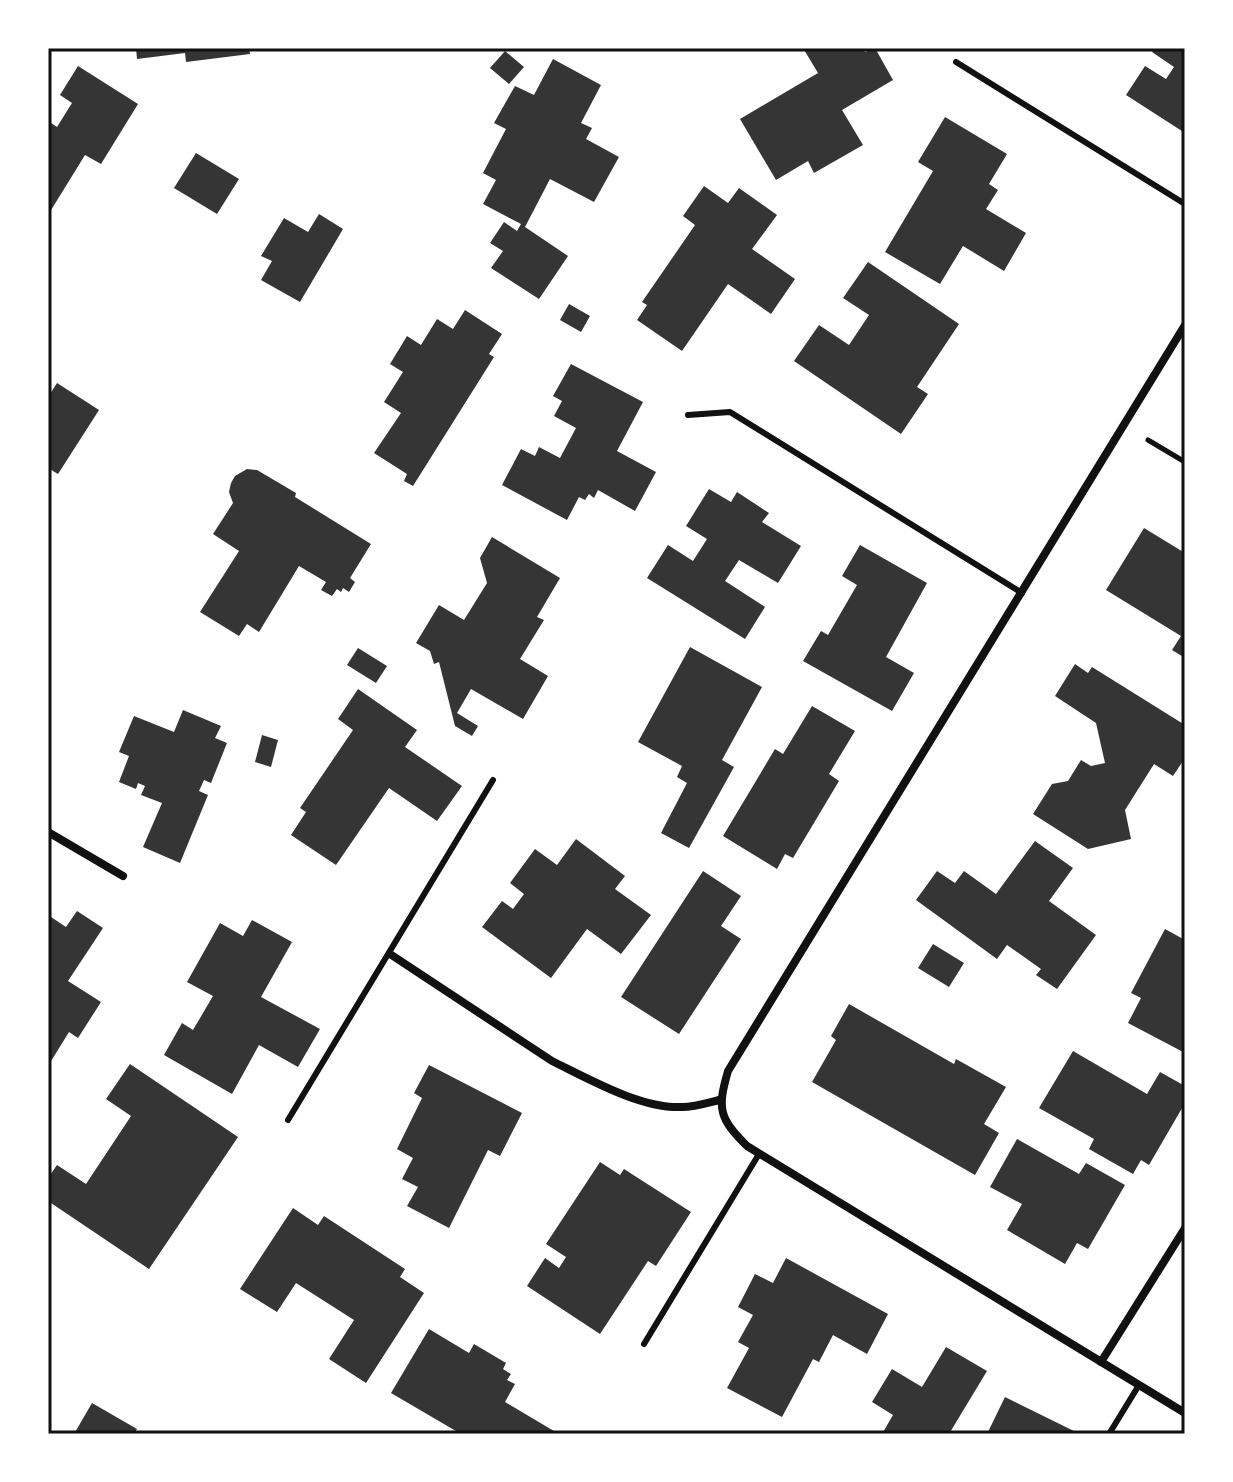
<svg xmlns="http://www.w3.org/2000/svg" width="1233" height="1482" font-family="Quicksand,sans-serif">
  <rect width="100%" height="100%" fill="#fff"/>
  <g fill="#353535">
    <path d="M136,48H249L250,54L186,62L185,53L137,59Z"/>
    <path d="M803,48H862L865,52L875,48L893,80L842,110L863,145L814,173L808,161L776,180L740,119L818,73Z"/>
    <path d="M1155,48H1185V133L1126,95L1145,66L1166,79L1174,67L1152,52Z"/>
    <path d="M505,51L524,67L509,84L490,68Z"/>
    <path d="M553,59L601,85L581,123L592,128L586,139L619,157L594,202L550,179L525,227L568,256L539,299L491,268L503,251L490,243L504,222L517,231L521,224L483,204L496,180L483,173L506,129L494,123L515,86L534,95Z"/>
    <path d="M78,66L138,104L101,164L85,155L48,215V121L57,127L72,103L60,95Z"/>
    <path d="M945,117L1007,154L989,184L998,190L986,209L1026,233L1004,271L963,246L940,284L885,252L933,171L918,162Z"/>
    <path d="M196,153L239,179L217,214L174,188Z"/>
    <path d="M704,186L728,203L739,188L777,215L752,249L795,279L771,314L728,284L682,351L637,320L647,305L642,302L695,225L683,216Z"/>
    <path d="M319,214L343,229L300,302L261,280L272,261L261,256L284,218L308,232Z"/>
    <path d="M868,262L959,324L917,387L928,394L901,434L794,361L819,325L849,345L869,315L843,298Z"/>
    <path d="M569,304L590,316L581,332L560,320Z"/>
    <path d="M465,310L502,334L489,354L494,357L413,486L404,481L407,474L374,453L401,413L384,402L403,372L390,364L407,336L421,345L437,319L453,329Z"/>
    <path d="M571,364L643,402L617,451L656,472L635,511L598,490L594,498L589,494L585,500L579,497L567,520L502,485L521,449L535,456L539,447L560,458L576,428L554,416L562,401L553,396Z"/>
    <path d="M57,383L99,410L58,474L48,468V397Z"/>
    <path d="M247,469L257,470L296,493L295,497L371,544L350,578L355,582L349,592L343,588L341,592L337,589L332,596L321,590L326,582L299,566L259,632L247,624L239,636L200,612L239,551L213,534L233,503L229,492L231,483L235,476Z"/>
    <path d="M709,489L731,502L737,492L769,513L762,522L801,546L778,583L739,560L725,581L765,607L745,639L647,578L668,545L693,561L707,539L686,526Z"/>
    <path d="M1144,528L1185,553V658L1172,650L1181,636L1106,590Z"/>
    <path d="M492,537L560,578L537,617L544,620L520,659L548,676L523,719L471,689L457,713L478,726L472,736L455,726L439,662L434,664L430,651L416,643L439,605L464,620L487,583L480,558Z"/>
    <path d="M860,545L927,583L886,657L914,673L892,711L803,661L821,631L828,635L857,585L842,576Z"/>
    <path d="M690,647L762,687L722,760L734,767L689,848L661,833L687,783L677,777L682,766L638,742Z"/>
    <path d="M358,648L387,666L376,683L347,665Z"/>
    <path d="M1075,664L1088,673L1092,667L1185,725V758L1173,776L1154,764L1125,810L1131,839L1088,849L1033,814L1052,784L1068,781L1081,760L1091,766L1105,763L1096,723L1055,696Z"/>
    <path d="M358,689L417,730L405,747L462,786L437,821L389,788L336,865L291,835L306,812L300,808L353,730L338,719Z"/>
    <path d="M812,706L855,731L829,774L839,781L793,858L785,854L777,869L723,836L775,749L783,754Z"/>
    <path d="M183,710L221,726L215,738L227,743L211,783L204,780L199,791L208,795L180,863L143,847L162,803L141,795L145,786L138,783L136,789L119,782L129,756L119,752L134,716L174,732Z"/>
    <path d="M262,735L278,740L271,767L255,762Z"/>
    <path d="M576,839L625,876L615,889L651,915L621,954L587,929L551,978L482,927L502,901L513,909L524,894L510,883L535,849L557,865Z"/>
    <path d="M1035,841L1073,868L1049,901L1096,935L1057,989L1036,975L1041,969L1007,945L997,959L916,900L937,871L955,883L964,871L996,894Z"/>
    <path d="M703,871L741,896L721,926L741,939L679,1034L621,997Z"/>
    <path d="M77,911L103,928L68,981L101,1002L78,1038L69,1032L48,1066V915L66,927Z"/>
    <path d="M252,920L292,942L261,997L320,1029L298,1067L259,1045L232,1094L164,1055L182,1023L193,1030L213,996L187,982L220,923L243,936Z"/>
    <path d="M1165,929L1185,940V1053L1128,1023L1141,998L1131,993Z"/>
    <path d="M933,944L964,963L949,987L918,968Z"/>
    <path d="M849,1004L954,1064L956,1059L1006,1087L984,1124L999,1133L975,1175L812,1082L836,1040L831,1036Z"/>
    <path d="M1073,1051L1147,1094L1160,1072L1185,1086V1103L1149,1165L1141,1160L1133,1174L1089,1149L1094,1139L1039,1108Z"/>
    <path d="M130,1064L238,1137L149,1269L48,1201V1178L57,1165L86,1184L131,1116L106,1099Z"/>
    <path d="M429,1065L522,1113L500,1156L488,1150L449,1228L407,1206L418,1187L402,1179L413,1158L397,1149L422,1098L414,1093Z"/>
    <path d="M1017,1139L1079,1174L1086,1163L1125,1185L1088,1249L1077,1243L1065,1264L1007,1230L1022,1204L990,1187Z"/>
    <path d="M600,1162L620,1175L624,1169L691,1212L656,1266L648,1261L600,1334L527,1286L545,1258L559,1268L566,1257L546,1244Z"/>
    <path d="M293,1208L318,1225L324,1216L405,1269L400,1277L424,1293L366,1383L329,1359L354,1320L296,1283L277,1312L240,1289Z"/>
    <path d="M786,1258L888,1314L867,1354L833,1335L819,1362L813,1359L782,1417L727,1388L749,1348L738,1342L753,1315L738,1307L755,1274L773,1283Z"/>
    <path d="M429,1329L469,1353L474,1344L506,1363L503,1369L511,1374L507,1380L515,1384L505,1402L559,1434H461L391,1393Z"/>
    <path d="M946,1347L987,1371L949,1434H882L893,1415L872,1402L892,1369L922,1387Z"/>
    <path d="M1005,1397L1080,1434H987Z"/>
    <path d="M92,1403L137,1429L134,1434H74Z"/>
  </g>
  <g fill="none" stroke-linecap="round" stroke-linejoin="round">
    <path stroke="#111" stroke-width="5" d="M1148,440L1185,462"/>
    <g stroke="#111" stroke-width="6">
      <path d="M956,62L1185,204"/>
      <path d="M688,415L730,412L1022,593"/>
      <path d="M288,1120L493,780"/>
      <path d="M644,1344L759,1154"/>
      <path d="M1109,1434L1139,1385"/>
    </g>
    <g stroke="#111" stroke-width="8">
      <path d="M1185,325L728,1071C717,1109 719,1118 747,1146L1185,1413"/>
      <path d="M48,832L123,876"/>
      <path d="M390,954L552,1061C589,1079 641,1109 682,1107C694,1107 707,1103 719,1100"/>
      <path d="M1101,1362L1185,1228"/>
    </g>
  </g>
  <rect width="1233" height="1482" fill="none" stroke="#ffffff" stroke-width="100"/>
  <rect x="50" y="50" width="1133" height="1382" fill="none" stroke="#111" stroke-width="3"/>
</svg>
